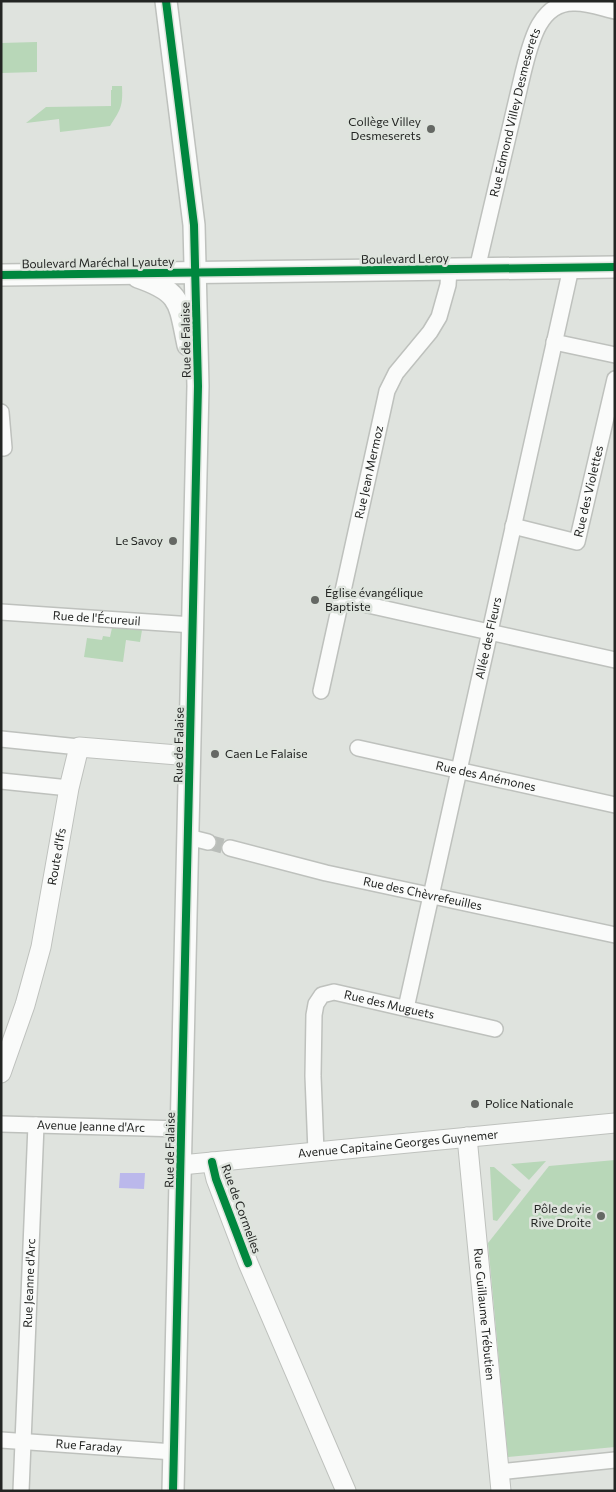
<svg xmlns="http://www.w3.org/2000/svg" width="616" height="1492" font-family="Commissioner,sans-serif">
  <rect width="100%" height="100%" fill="#dfe3de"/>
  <g fill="#b8d7b8">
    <path d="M37,42V72L1,73V43Z"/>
    <path d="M112,86H122C123,106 121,109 110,126L60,132L59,119L26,123L46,107L111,106V90H112Z"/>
    <path d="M112,628L142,630L140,642L126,640L123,662L84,657L87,638L102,640L103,636L110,637Z"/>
    <path d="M615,1160V1447L508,1457L488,1243L549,1166Z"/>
    <path d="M546,1161L529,1180L511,1164Z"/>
    <path d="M490,1167H494L521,1190L497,1221L493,1220Z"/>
  </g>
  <path fill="#bbb8eb" d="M120,1173H145L144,1189L119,1188Z"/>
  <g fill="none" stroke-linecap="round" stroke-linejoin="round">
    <path stroke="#b9bdb9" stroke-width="15" stroke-dasharray="15 8" stroke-linecap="butt" d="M208,842L230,848"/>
    <defs>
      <g id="minor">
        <path id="s1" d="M477,269L523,73C530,46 538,3 573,3C586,2 602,8 615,11"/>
        <path d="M554,342L615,355"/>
        <path d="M1,412L4,448H1"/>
        <path id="s2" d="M513,526L577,542L615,379"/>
        <path d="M341,599L615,660"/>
        <path id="s3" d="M1,612L193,625"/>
        <path id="s4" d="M321,691L387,391L396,373L430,332L439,317L448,285L449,269"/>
        <path d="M1,739L79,747"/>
        <path id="s5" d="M358,748L615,805"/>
        <path d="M1,781L69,788"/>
        <path d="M188,837L208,842"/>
        <path id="s6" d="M230,848L326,873L615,935"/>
        <path id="s7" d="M406,1008L571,268"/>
        <path id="s8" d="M1,1124L181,1129"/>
        <path id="s9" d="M316,1152L313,1076L314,1015L316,1004L322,995L334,992L495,1029"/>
        <path id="s10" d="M1,1440L174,1452"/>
        <path d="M499,1472L615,1460"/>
        <path id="s11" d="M21,1491L36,1125"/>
      </g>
      <g id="tertiary">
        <path id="s12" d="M1,1073L25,1005L41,947L69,788L79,747L190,756"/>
        <path id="s13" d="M467,1137L501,1491"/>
        <path d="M212,1162L216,1179L248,1263L346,1491"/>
        <path id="s14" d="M181,1165L615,1123"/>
      </g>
      <g id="secondary">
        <path d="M166,1L194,225L198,386L173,1491"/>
        <path d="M1,275L615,267"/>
        <path d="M138,277C182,292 179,303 188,345"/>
      </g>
    </defs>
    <use href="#minor" stroke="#bec1bd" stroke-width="18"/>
    <use href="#tertiary" stroke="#bec1bd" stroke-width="21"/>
    <use href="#secondary" stroke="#bec1bd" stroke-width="24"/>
    <use href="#minor" stroke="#fafbfa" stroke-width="15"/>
    <use href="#tertiary" stroke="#fafbfa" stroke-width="19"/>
    <use href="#secondary" stroke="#fafbfa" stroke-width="21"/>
    <defs>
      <g id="cycleway">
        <path d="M166,1L194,225L198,386L173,1491"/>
        <path d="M1,275L615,267"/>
        <path d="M212,1162L216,1179L248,1263"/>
      </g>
    </defs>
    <use href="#cycleway" stroke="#dee4dd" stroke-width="11"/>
    <use href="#cycleway" stroke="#00873e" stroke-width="8"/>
  </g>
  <g fill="#656864" stroke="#dee4dd" stroke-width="2">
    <circle cx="431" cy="129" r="5"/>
    <circle cx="173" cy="541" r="5"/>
    <circle cx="315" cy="600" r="5"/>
    <circle cx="215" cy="754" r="5"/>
    <circle cx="475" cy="1104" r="5"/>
    <circle cx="601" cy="1216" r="5"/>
  </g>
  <g text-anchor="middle" stroke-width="5" stroke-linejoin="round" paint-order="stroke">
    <g font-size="12" fill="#232523" stroke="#dee4dd">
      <text dy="4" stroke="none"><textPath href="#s1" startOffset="161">Rue Edmond Villey Desmeserets</textPath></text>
      <text transform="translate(405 259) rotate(-1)" y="4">Boulevard Leroy</text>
      <text transform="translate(98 263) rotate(-1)" y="4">Boulevard Maréchal Lyautey</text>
      <text transform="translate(186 340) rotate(-91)" y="4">Rue de Falaise</text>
      <text dy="4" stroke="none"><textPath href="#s4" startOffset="224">Rue Jean Mermoz</textPath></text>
      <text dy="4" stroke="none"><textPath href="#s2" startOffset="118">Rue des Violettes</textPath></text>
      <text dy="4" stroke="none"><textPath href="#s3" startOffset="96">Rue de l'Écureuil</textPath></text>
      <text dy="4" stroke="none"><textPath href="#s7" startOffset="379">Allée des Fleurs</textPath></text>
      <text transform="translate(179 745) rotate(-89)" y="4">Rue de Falaise</text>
      <text dy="4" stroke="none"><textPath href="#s5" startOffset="131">Rue des Anémones</textPath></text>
      <text dy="4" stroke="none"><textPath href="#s12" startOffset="224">Route d'Ifs</textPath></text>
      <text dy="4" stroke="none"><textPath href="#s6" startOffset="198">Rue des Chèvrefeuilles</textPath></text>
      <text dy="4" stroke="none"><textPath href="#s9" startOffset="228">Rue des Muguets</textPath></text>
      <text dy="4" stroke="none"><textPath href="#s8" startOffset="90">Avenue Jeanne d'Arc</textPath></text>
      <text dy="4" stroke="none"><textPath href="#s14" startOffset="218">Avenue Capitaine Georges Guynemer</textPath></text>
      <text transform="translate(170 1150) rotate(-89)" y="4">Rue de Falaise</text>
      <text transform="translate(241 1209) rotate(70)" y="4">Rue de Cormelles</text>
      <text dy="4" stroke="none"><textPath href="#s11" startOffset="208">Rue Jeanne d'Arc</textPath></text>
      <text dy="4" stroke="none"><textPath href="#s13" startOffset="178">Rue Guillaume Trébutien</textPath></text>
      <text dy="4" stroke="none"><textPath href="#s10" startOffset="88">Rue Faraday</textPath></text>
    </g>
    <g font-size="12" fill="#232523" stroke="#dee4dd" text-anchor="end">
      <text x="421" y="126">Collège Villey<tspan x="421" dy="14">Desmeserets</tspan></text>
      <text x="163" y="545">Le Savoy</text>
      <text x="325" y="597" text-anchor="start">Église évangélique<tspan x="325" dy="14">Baptiste</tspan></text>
      <text x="225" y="758" text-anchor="start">Caen Le Falaise</text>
      <text x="485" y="1108" text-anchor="start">Police Nationale</text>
      <text x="591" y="1213">Pôle de vie<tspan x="591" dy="14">Rive Droite</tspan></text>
    </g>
  </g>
  <rect width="616" height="1492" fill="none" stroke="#232523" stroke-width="5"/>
</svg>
